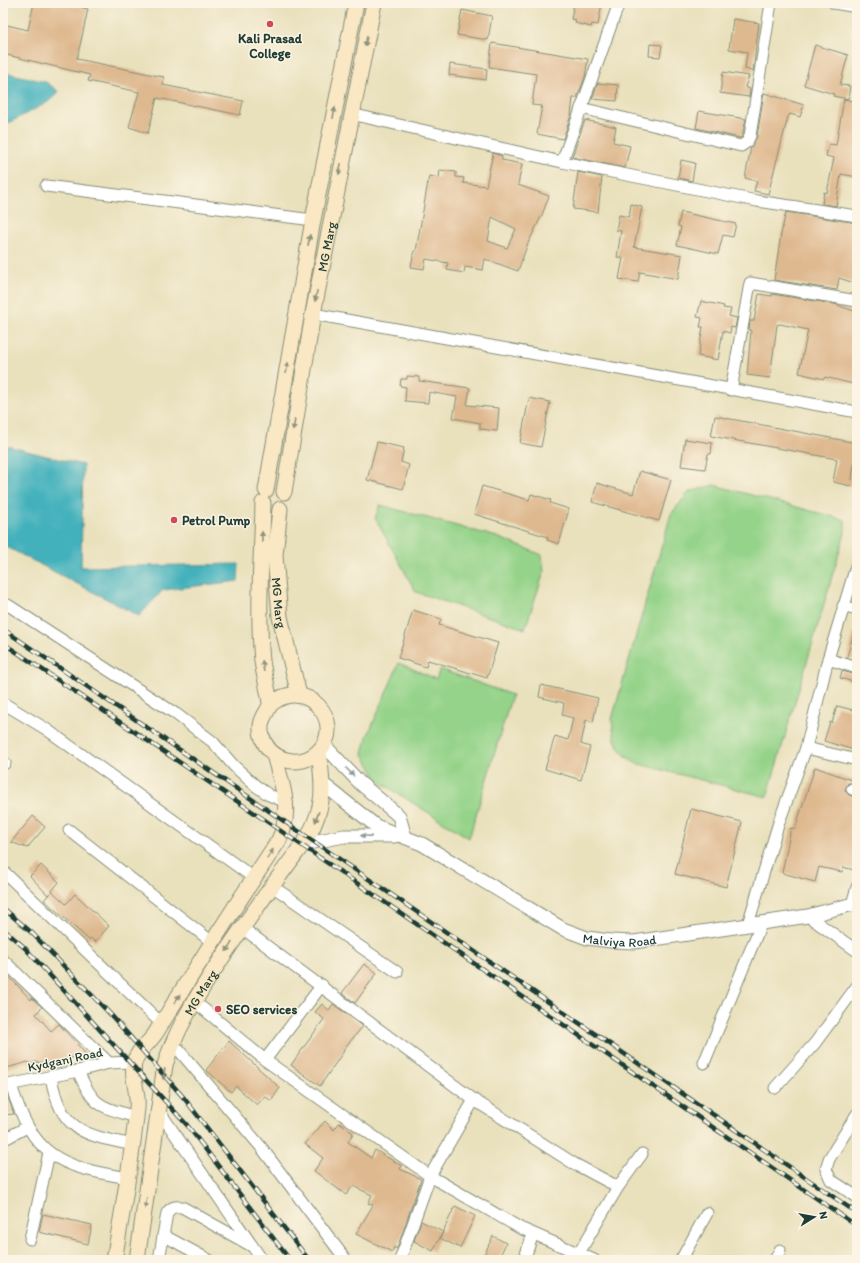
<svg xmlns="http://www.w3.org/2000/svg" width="860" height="1263" font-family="Itim,sans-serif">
  <rect width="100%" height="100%" fill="#fcf5e5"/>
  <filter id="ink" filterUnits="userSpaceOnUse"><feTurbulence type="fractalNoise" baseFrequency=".025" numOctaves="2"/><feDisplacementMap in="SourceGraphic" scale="8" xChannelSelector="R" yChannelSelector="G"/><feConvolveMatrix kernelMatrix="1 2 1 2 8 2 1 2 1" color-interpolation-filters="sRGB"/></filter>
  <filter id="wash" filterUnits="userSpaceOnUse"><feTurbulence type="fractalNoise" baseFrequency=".012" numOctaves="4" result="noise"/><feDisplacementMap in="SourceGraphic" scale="16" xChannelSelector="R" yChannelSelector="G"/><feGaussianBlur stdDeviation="0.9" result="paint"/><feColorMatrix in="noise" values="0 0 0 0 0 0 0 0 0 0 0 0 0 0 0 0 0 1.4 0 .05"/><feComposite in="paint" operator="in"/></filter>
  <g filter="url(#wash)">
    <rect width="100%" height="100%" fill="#e9e0bc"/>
    <g fill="#94d389" stroke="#5a885e">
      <path d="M714,485L845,520V533L767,797L635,763C616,750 614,742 612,719L671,514L689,492Z"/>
      <path d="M380,505L497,537L542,555L544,572L525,629L416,592L375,518Z"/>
      <path d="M399,663L436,679L440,669L512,695L469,838L378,781L363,754L367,737Z"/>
    </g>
    <g fill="#42b1bc" stroke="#307778">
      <path d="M3,72L46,82L59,92L48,102L3,126Z"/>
      <path d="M3,445L83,465L81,567L239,564L238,581L163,590L139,616L3,545Z"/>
    </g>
    <g id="blocks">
      <g fill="#deb88e" fill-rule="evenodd">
        <path d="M34,3H60L88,9L77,59L164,77L163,85L243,101L240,115L157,98L148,133L129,127L139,92L88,81L90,75L3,54V24L28,30Z"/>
        <path d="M574,3H602L598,25L592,24L591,27L575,23L576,20L571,19Z"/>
        <path d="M462,10L492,16L488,40L457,35Z"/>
        <path d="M733,19L759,23L753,71L745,69L747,52L729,49Z"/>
        <path d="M492,43L588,59L585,77L577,98H573L571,115L563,139L537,134L542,106L532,105L536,74L489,67Z"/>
        <path d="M650,44L662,45L660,57L649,56Z"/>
        <path d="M815,45L848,55L840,85L850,86L848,99L833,96L834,94L804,85Z"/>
        <path d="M450,64L487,69L486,80L449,75Z"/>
        <path d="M723,72L749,76L745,87L750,89L749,97L720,93Z"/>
        <path d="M598,83L618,85L617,101L592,99Z"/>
        <path d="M764,93L804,105L800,117L790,114L788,117L768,194L754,191L757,181L745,178L751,147L757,137Z"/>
        <path d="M844,99L857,102V177L841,174L836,206L822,204L824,192L827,193L834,158L826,156L829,144L836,145Z"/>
        <path d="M699,111L746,119L742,137L740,138L696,128Z"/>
        <path d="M585,120L616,127L613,142L630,146L625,168L572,157Z"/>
        <path d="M493,153L502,156V160L522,164L518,185L549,196L542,215L528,243L518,271L485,259L483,270L465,267L464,273L447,270L448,263L426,259L424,269L411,267L414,251H416L429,176L439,178L440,170L456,172V177L464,178L463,183L486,186ZM492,217L516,229L507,248L488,241Z"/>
        <path d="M681,160L695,163L692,181L678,178Z"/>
        <path d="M578,172L602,177L598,212L573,209Z"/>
        <path d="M631,204L642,207L634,247L682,255L678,279L640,272L638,282L619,279L623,258L617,257L621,231L616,230L619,215L629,217Z"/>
        <path d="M681,212L736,224L733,237L723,235L718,254L677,245L681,227L678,226Z"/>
        <path d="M786,212L857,223V257L853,271L857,273V284L839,278L837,290L774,280L781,234Z"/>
        <path d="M759,294L772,296V294L834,304L857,312V385L825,377L824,379L799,373L808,330L780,324L777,325L770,378L747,375L751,331L749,330L750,321H754Z"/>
        <path d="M701,301L724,306L723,308L731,309L729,316L737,318L735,328L731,327L730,333L723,331L718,360L698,356L703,327H700L702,318L697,317Z"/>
        <path d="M407,376L419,377V381L470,388L467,405L499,408L497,431L480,429V423L453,418L457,397L429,392L428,403L405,401L406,387L400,386L401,379H407Z"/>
        <path d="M529,398L550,402L541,447L520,443Z"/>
        <path d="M715,416L857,443L851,486L833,482L837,459L711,436Z"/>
        <path d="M685,439L712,443L711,454H708L705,469L681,466Z"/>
        <path d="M377,442L404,448L401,462L409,465L403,489L367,480Z"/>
        <path d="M640,471L671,480L659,521L592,502L597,483L633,494Z"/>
        <path d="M482,486L529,500L531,494L551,500L550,503L569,509L559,544L547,540L548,537L474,514Z"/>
        <path d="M413,610L441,619L439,625L498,643L487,678L428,660L426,667L398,658Z"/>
        <path d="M854,632H857V661L847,657Z"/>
        <path d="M842,671L857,675V683L840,678Z"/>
        <path d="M541,685L598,698L593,722L586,720L581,744L590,747L581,780L545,769L555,736L568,740L573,718L562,715L564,703L539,697Z"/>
        <path d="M837,706L857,711V751L824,741L830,722L832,723Z"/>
        <path d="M815,767L857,782V783H848L845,790L849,795L857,798V871L843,867L842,872L819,867L815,882L782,873L791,828L795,829Z"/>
        <path d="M691,809L742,822L726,887L675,874Z"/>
        <path d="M33,816L45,827L27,848L11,842Z"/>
        <path d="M41,865L59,882L52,891L66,904L75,894L109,926L95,942L91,938L89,940L44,900L51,892L48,895L30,876Z"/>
        <path d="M364,964L377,973L355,1003L342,993Z"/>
        <path d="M3,970L31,1000L32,998L42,1007L36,1014L51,1031L59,1024L86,1054L64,1060V1063L50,1066L49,1063L34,1062L33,1065L28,1062L3,1069Z"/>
        <path d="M322,1004L329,1010L333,1004L363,1026L343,1050L344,1051L320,1086L291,1065L324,1019L315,1012Z"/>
        <path d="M229,1041L280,1088L271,1101L265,1096L257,1105L236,1086L231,1092L206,1070Z"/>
        <path d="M6,1092L14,1114L3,1115V1093Z"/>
        <path d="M325,1121L334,1130L339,1123L353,1133L348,1142L371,1158L375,1150L402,1166L400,1169L421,1179L397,1249L394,1247L392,1252L356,1234L373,1205L368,1203L372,1195L353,1186L346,1195L314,1171L323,1158L305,1144Z"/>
        <path d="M455,1206L475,1216L460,1248L440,1238Z"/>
        <path d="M43,1214L92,1225L88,1244L39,1232Z"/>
        <path d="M421,1221L443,1232L433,1251L414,1241Z"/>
        <path d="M493,1236L506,1243L498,1260H490L483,1257Z"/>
      </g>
    </g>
  </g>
  <g filter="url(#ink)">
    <use href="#blocks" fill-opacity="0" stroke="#848e78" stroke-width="1"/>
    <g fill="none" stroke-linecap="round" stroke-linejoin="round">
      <defs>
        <g id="minor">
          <path d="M834,3L857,7"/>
          <path d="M581,108L741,146L747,142L750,136L771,3"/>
          <path d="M351,114L562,162L757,201L857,216"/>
          <path d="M562,162L619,3"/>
          <path d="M46,186L313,220"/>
          <path d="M313,314L857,412"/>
          <path d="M731,390L750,283L857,301"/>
          <path d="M8,605L176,714L213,742L234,766L256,786L269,795L286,802"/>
          <path d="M843,606L857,610"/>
          <path d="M828,659L857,668"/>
          <path d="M3,703L46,729L254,878"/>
          <path d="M806,748L857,760"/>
          <path d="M3,762L5,763"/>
          <path d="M852,789L857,791"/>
          <path d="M69,830L212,942"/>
          <path d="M3,871L162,1024"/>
          <path d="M272,886L397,972"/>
          <path d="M852,904L857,887"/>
          <path d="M808,916L857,951"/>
          <path d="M748,924L779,822L806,748L828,659L857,563"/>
          <path d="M241,927L474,1100L573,1163L618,1187"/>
          <path d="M3,960L109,1063"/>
          <path d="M194,1001L265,1060L430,1176L520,1228L594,1260"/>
          <path d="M172,1042L261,1147L346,1260"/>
          <path d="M265,1060L322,985"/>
          <path d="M704,1063L762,922"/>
          <path d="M78,1071C94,1108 100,1106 136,1117"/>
          <path d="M51,1077C61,1132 84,1135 134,1145"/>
          <path d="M11,1085C33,1156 58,1167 129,1178"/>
          <path d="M3,1086L78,1071L109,1063L134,1062"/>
          <path d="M775,1088L815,1043L857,986"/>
          <path d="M159,1111L262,1260"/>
          <path d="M857,1114L829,1159L826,1169L831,1180L857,1197"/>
          <path d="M3,1140L27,1127"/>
          <path d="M163,1235L209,1260"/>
          <path d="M30,1239L49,1153"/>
          <path d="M159,1260L167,1213C171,1207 175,1206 182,1207L250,1245"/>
          <path d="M400,1260L430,1176L474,1100"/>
          <path d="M524,1260L533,1234"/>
          <path d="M573,1260L579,1253L618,1187L642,1154"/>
          <path d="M681,1260L707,1213"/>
          <path d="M775,1260L780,1250"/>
        </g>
        <g id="tertiary">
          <path d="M323,744L360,783L399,816L405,837"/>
          <path id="s1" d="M323,784L376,826L422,844L563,929L587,938L611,941L634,942L808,916L857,903"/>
          <path d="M303,844L344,836H395"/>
        </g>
        <g id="secondary">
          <path d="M266,490L313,220L356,3"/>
          <path id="s2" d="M284,492L313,314L374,3"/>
          <path d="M263,503C262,555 257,609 262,661C264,675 268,689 270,703C270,711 257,719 262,736C269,761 299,769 318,752C348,723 305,674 270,705"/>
          <path id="s3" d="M280,509L275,555L280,617L299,695"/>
          <path d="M114,1260C123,1209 132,1159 137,1108C139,1093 131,1078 134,1063C137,1050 151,1042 157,1031C196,967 237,903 279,840C293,811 282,784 274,755"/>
          <path id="s4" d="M137,1260L165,1065C175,1032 193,1003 212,973C242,926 275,882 308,837C326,803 323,788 319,751"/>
        </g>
      </defs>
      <use href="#minor" stroke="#848e78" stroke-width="13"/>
      <use href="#tertiary" stroke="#848e78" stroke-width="15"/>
      <use href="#secondary" stroke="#848e78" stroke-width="17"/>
      <use href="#minor" stroke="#fff" stroke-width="11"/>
      <use href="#tertiary" stroke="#fff" stroke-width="13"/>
      <use href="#secondary" stroke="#fae7c3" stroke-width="15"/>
      <defs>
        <g id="rail">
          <path d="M3,629L857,1213"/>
          <path d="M3,643L256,814L857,1226"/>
          <path d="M3,908L32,933L111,1015L184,1098L309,1260"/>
          <path d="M3,929L25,948L187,1125L290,1260"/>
        </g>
      </defs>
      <use href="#rail" stroke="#1f3d34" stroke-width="4.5"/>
      <use href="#rail" stroke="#fcf5e5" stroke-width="3" stroke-dasharray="9" stroke-linecap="butt"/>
    </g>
    <defs><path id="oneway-solid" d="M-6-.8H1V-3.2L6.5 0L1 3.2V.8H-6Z"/></defs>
    <g fill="#8c927c">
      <use href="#oneway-solid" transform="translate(366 41) rotate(102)"/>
      <use href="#oneway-solid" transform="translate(334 113) rotate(-79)"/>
      <use href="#oneway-solid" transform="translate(340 169) rotate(101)"/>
      <use href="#oneway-solid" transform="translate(309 240) rotate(-80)"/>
      <use href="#oneway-solid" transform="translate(316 296) rotate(101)"/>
      <use href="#oneway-solid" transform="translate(287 368) rotate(-80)"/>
      <use href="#oneway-solid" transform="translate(294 425) rotate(99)"/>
      <use href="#oneway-solid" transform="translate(262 537) rotate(-89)"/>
      <use href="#oneway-solid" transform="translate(263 666) rotate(-99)"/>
      <use href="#oneway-solid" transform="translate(317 817) rotate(108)"/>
      <use href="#oneway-solid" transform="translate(270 854) rotate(-56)"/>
      <use href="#oneway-solid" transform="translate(229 947) rotate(122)"/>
      <use href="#oneway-solid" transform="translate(177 999) rotate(-59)"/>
      <use href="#oneway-solid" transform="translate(164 1074) rotate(98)"/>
      <use href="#oneway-solid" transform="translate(146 1203) rotate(99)"/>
    </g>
    <g fill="#8f9e9a">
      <use href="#oneway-solid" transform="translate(350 772) rotate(46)"/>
      <use href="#oneway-solid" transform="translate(366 836) rotate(-176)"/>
    </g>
  </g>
  <g fill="#d1495b" stroke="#fcf5e5" stroke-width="1.5">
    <circle cx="270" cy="24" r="4"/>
    <circle cx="174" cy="520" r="4"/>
    <circle cx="218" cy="1009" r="4"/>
  </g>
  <g text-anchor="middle" stroke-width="3" stroke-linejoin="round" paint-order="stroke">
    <g font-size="13" font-weight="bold" fill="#1f3d34" stroke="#fcf5e5" text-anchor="start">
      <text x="270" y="43" text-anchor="middle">Kali Prasad<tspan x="270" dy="15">College</tspan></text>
      <text x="182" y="525">Petrol Pump</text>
      <text x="226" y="1014">SEO services</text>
    </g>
    <g font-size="13" fill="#1f3d34" stroke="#fcf5e5">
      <text dy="5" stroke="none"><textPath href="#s2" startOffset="249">MG Marg</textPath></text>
      <text dy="5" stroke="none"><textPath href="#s3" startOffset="94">MG Marg</textPath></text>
      <text dy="5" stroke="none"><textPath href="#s1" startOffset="340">Malviya Road</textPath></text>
      <text dy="5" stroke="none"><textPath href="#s4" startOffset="278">MG Marg</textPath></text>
      <text transform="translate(65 1059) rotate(-12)" y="5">Kydganj Road</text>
    </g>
  </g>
  <rect width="860" height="1263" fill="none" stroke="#fcf5e5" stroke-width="16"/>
  <g transform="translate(814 1217) rotate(79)" stroke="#fcf5e5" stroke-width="3" paint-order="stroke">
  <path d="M0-3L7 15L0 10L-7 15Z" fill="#1f3d34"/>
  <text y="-6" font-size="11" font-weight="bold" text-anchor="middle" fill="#1f3d34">N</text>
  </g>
</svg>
